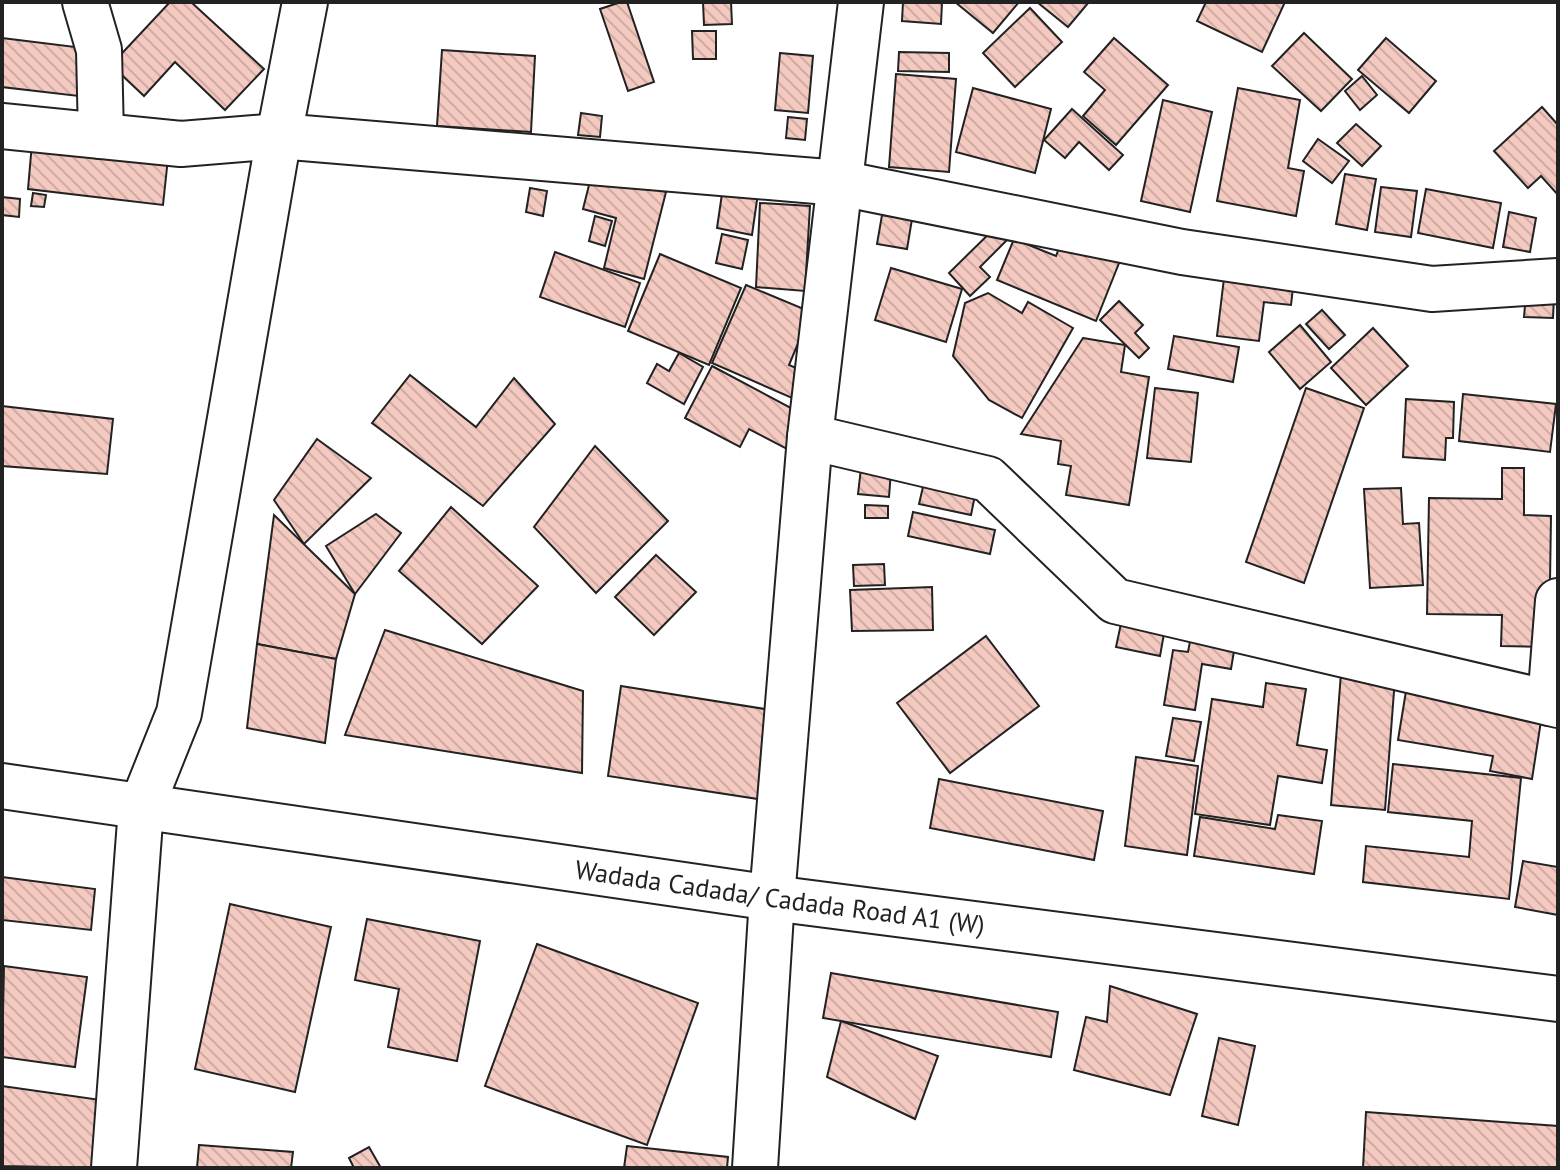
<svg xmlns="http://www.w3.org/2000/svg" width="1560" height="1170" font-family="'PT Sans',sans-serif">
  <defs>
    <pattern id="building-back-hatch" width="6" height="6" patternUnits="userSpaceOnUse" patternTransform="scale(2)"><rect width="6" height="6" fill="#f3c9c0"/><path d="M-1 5l2 2M0 0l6 6M5-1l2 2" fill="none" stroke="#d0aca5"/></pattern>
  </defs>
  <rect width="100%" height="100%" fill="#fff"/>
  <g fill="url(#building-back-hatch)" stroke="#222" stroke-width="2">
    <path d="M170,2H191L264,69L225,110L175,62L144,96L111,65Z"/>
    <path d="M621,2H627L654,82L628,91L600,9Z"/>
    <path d="M703,2H731L732,24L704,25Z"/>
    <path d="M903,2H942L941,24L902,21Z"/>
    <path d="M955,2H1019L993,33Z"/>
    <path d="M1037,2H1089L1068,27Z"/>
    <path d="M1206,2H1285L1262,52L1197,21Z"/>
    <path d="M1030,8L1062,42L1015,87L983,53Z"/>
    <path d="M692,31H716V59H693Z"/>
    <path d="M1304,33L1352,79L1321,111L1272,66Z"/>
    <path d="M2,38L92,49L87,97L2,87Z"/>
    <path d="M1114,38L1168,85L1116,145L1083,116L1105,90L1084,72Z"/>
    <path d="M1386,38L1436,81L1409,113L1358,70Z"/>
    <path d="M442,50L535,56L531,132L437,126Z"/>
    <path d="M899,52L949,53V72L898,71Z"/>
    <path d="M780,53L813,56L808,113L775,110Z"/>
    <path d="M896,74L956,79L949,172L889,167Z"/>
    <path d="M1362,76L1377,95L1360,110L1345,91Z"/>
    <path d="M973,88L1051,109L1035,173L956,152Z"/>
    <path d="M1238,88L1300,100L1288,168L1304,171L1296,216L1217,201Z"/>
    <path d="M1163,100L1212,112L1190,212L1141,201Z"/>
    <path d="M1542,107L1558,125V195L1541,176L1528,188L1494,151Z"/>
    <path d="M1072,109L1123,155L1109,170L1079,142L1065,158L1044,140Z"/>
    <path d="M581,113L602,116L600,137L578,135Z"/>
    <path d="M788,117L807,119L805,140L786,138Z"/>
    <path d="M1356,124L1381,146L1362,166L1337,143Z"/>
    <path d="M1318,139L1349,161L1332,183L1303,161Z"/>
    <path d="M32,143L168,158L163,205L28,189Z"/>
    <path d="M592,173L666,192L644,279L604,268L616,218L583,209Z"/>
    <path d="M1345,174L1376,179L1367,230L1336,224Z"/>
    <path d="M723,187L758,193L752,235L717,228Z"/>
    <path d="M1381,187L1417,191L1411,237L1375,232Z"/>
    <path d="M530,188L547,191L543,216L526,212Z"/>
    <path d="M1426,189L1501,203L1493,248L1418,233Z"/>
    <path d="M33,193L46,195L44,207L31,206Z"/>
    <path d="M2,197L20,199L19,217L2,215Z"/>
    <path d="M760,203L810,206L805,291L756,287Z"/>
    <path d="M1509,212L1536,218L1530,252L1503,247Z"/>
    <path d="M882,215L912,219L907,249L877,244Z"/>
    <path d="M595,216L612,221L605,246L589,241Z"/>
    <path d="M1003,220L1015,232L980,267L990,277L970,296L949,273Z"/>
    <path d="M722,234L748,240L742,269L716,263Z"/>
    <path d="M1064,235L1121,258L1096,321L997,280L1014,239L1056,256Z"/>
    <path d="M555,252L640,283L625,327L540,297Z"/>
    <path d="M660,254L741,288L709,365L628,331Z"/>
    <path d="M891,268L962,289L946,342L875,320Z"/>
    <path d="M1225,270L1294,279L1291,305L1264,302L1259,341L1217,336Z"/>
    <path d="M746,285L811,312L789,365L810,374L799,401L712,363Z"/>
    <path d="M988,293L1022,313L1028,302L1073,328L1022,418L989,400L953,356L965,303Z"/>
    <path d="M1526,294L1554,296L1553,318L1524,317Z"/>
    <path d="M1119,301L1143,325L1135,333L1149,348L1139,358L1100,320Z"/>
    <path d="M1322,310L1345,335L1329,349L1306,324Z"/>
    <path d="M1300,325L1331,362L1300,389L1269,352Z"/>
    <path d="M1373,328L1408,366L1366,405L1331,368Z"/>
    <path d="M1174,336L1239,347L1233,382L1168,369Z"/>
    <path d="M1083,338L1125,345L1121,372L1149,377L1129,505L1066,495L1071,466L1058,464L1061,441L1021,434Z"/>
    <path d="M679,353L703,367L684,404L647,383L657,364L669,371Z"/>
    <path d="M712,366L804,415L787,449L749,429L740,447L685,418Z"/>
    <path d="M410,375L476,427L514,378L555,424L483,506L372,423Z"/>
    <path d="M1155,388L1198,393L1191,462L1147,458Z"/>
    <path d="M1306,388L1364,408L1304,583L1246,562Z"/>
    <path d="M1463,394L1556,404L1550,452L1459,441Z"/>
    <path d="M1406,399L1454,402L1453,438H1446L1445,460L1403,457Z"/>
    <path d="M2,406L113,419L107,474L2,466Z"/>
    <path d="M317,439L371,478L304,544L274,500Z"/>
    <path d="M595,446L668,521L596,593L534,527Z"/>
    <path d="M861,468L891,471L889,497L858,494Z"/>
    <path d="M1502,468H1524V515L1551,516L1549,647L1501,646L1502,615L1427,614L1429,498L1502,499Z"/>
    <path d="M926,474L977,485L971,515L919,504Z"/>
    <path d="M1401,488L1403,524L1419,523L1423,585L1370,588L1364,489Z"/>
    <path d="M865,505L888,506V518H865Z"/>
    <path d="M451,507L538,586L482,644L399,571Z"/>
    <path d="M913,512L995,530L990,554L908,536Z"/>
    <path d="M376,514L401,533L355,594L326,546Z"/>
    <path d="M274,515L355,594L336,659L257,644Z"/>
    <path d="M656,555L696,592L654,635L615,597Z"/>
    <path d="M884,564L885,585L854,586L853,565Z"/>
    <path d="M932,587L933,630L852,631L850,590Z"/>
    <path d="M1122,619L1165,628L1160,656L1116,647Z"/>
    <path d="M385,630L583,691L582,773L345,735Z"/>
    <path d="M1192,631L1236,639L1231,669L1202,664L1195,710L1164,705L1173,650L1188,652Z"/>
    <path d="M986,636L1039,706L950,773L897,703Z"/>
    <path d="M257,644L336,659L325,743L247,728Z"/>
    <path d="M1341,673L1395,678L1385,810L1331,805Z"/>
    <path d="M1266,683L1306,689L1297,745L1327,750L1322,783L1278,776L1270,825L1195,814L1212,699L1263,707Z"/>
    <path d="M1407,685L1543,708L1532,779L1490,771L1493,756L1398,740Z"/>
    <path d="M621,686L771,710L758,799L608,776Z"/>
    <path d="M1173,718L1201,722L1194,761L1166,756Z"/>
    <path d="M1136,757L1198,766L1187,855L1125,846Z"/>
    <path d="M1393,764L1521,778L1509,899L1363,882L1366,846L1469,857L1472,821L1388,812Z"/>
    <path d="M939,779L1103,811L1094,860L930,828Z"/>
    <path d="M1278,815L1322,821L1314,874L1194,856L1200,817L1275,829Z"/>
    <path d="M1523,861L1558,867V915L1515,907Z"/>
    <path d="M2,877L95,889L91,930L3,920L2,928Z"/>
    <path d="M230,904L331,927L295,1092L195,1069Z"/>
    <path d="M367,919L480,941L457,1061L388,1047L399,989L355,980Z"/>
    <path d="M537,944L698,1003L647,1145L485,1086Z"/>
    <path d="M4,966L87,977L75,1067L2,1057Z"/>
    <path d="M831,973L1058,1012L1051,1057L823,1018Z"/>
    <path d="M1110,986L1197,1014L1170,1095L1074,1070L1086,1017L1107,1022Z"/>
    <path d="M841,1021L938,1056L915,1119L827,1077Z"/>
    <path d="M1219,1038L1255,1046L1238,1125L1202,1116Z"/>
    <path d="M2,1086L108,1101L99,1168L2,1166Z"/>
    <path d="M1366,1112L1558,1126V1168H1363Z"/>
    <path d="M199,1145L293,1152L291,1168H197Z"/>
    <path d="M627,1146L728,1157L727,1168H624Z"/>
    <path d="M369,1147L381,1168H354L349,1158Z"/>
  </g>
  <g fill="none" stroke-linecap="round" stroke-linejoin="round">
    <defs>
      <g id="minor">
        <path d="M85,2L99,50L101,136"/>
        <path d="M2,126L181,144L279,136L840,183L1182,252L1432,289L1558,281"/>
        <path d="M810,437L988,479L1115,601L1558,705"/>
        <path d="M1550,703L1558,601"/>
        <path d="M114,1168L141,808L179,713L279,136L305,2"/>
        <path d="M755,1168L772,898L810,437L861,2"/>
      </g>
      <g id="major">
        <path id="s1" d="M2,786L772,898L1558,999"/>
      </g>
    </defs>
    <use href="#minor" stroke="#222" stroke-width="48"/>
    <use href="#major" stroke="#222" stroke-width="48"/>
    <use href="#minor" stroke="#fff" stroke-width="44"/>
    <use href="#major" stroke="#fff" stroke-width="44"/>
  </g>
  <g text-anchor="middle" stroke-width="6" stroke-linejoin="round" paint-order="stroke">
    <g font-size="26" fill="#222" stroke="#fff">
      <text dy="9" stroke="none"><textPath href="#s1" startOffset="786">Wadada Cadada/ Cadada Road A1 (W)</textPath></text>
    </g>
  </g>
  <rect width="1560" height="1170" fill="none" stroke="#222222" stroke-width="8"/>
</svg>
